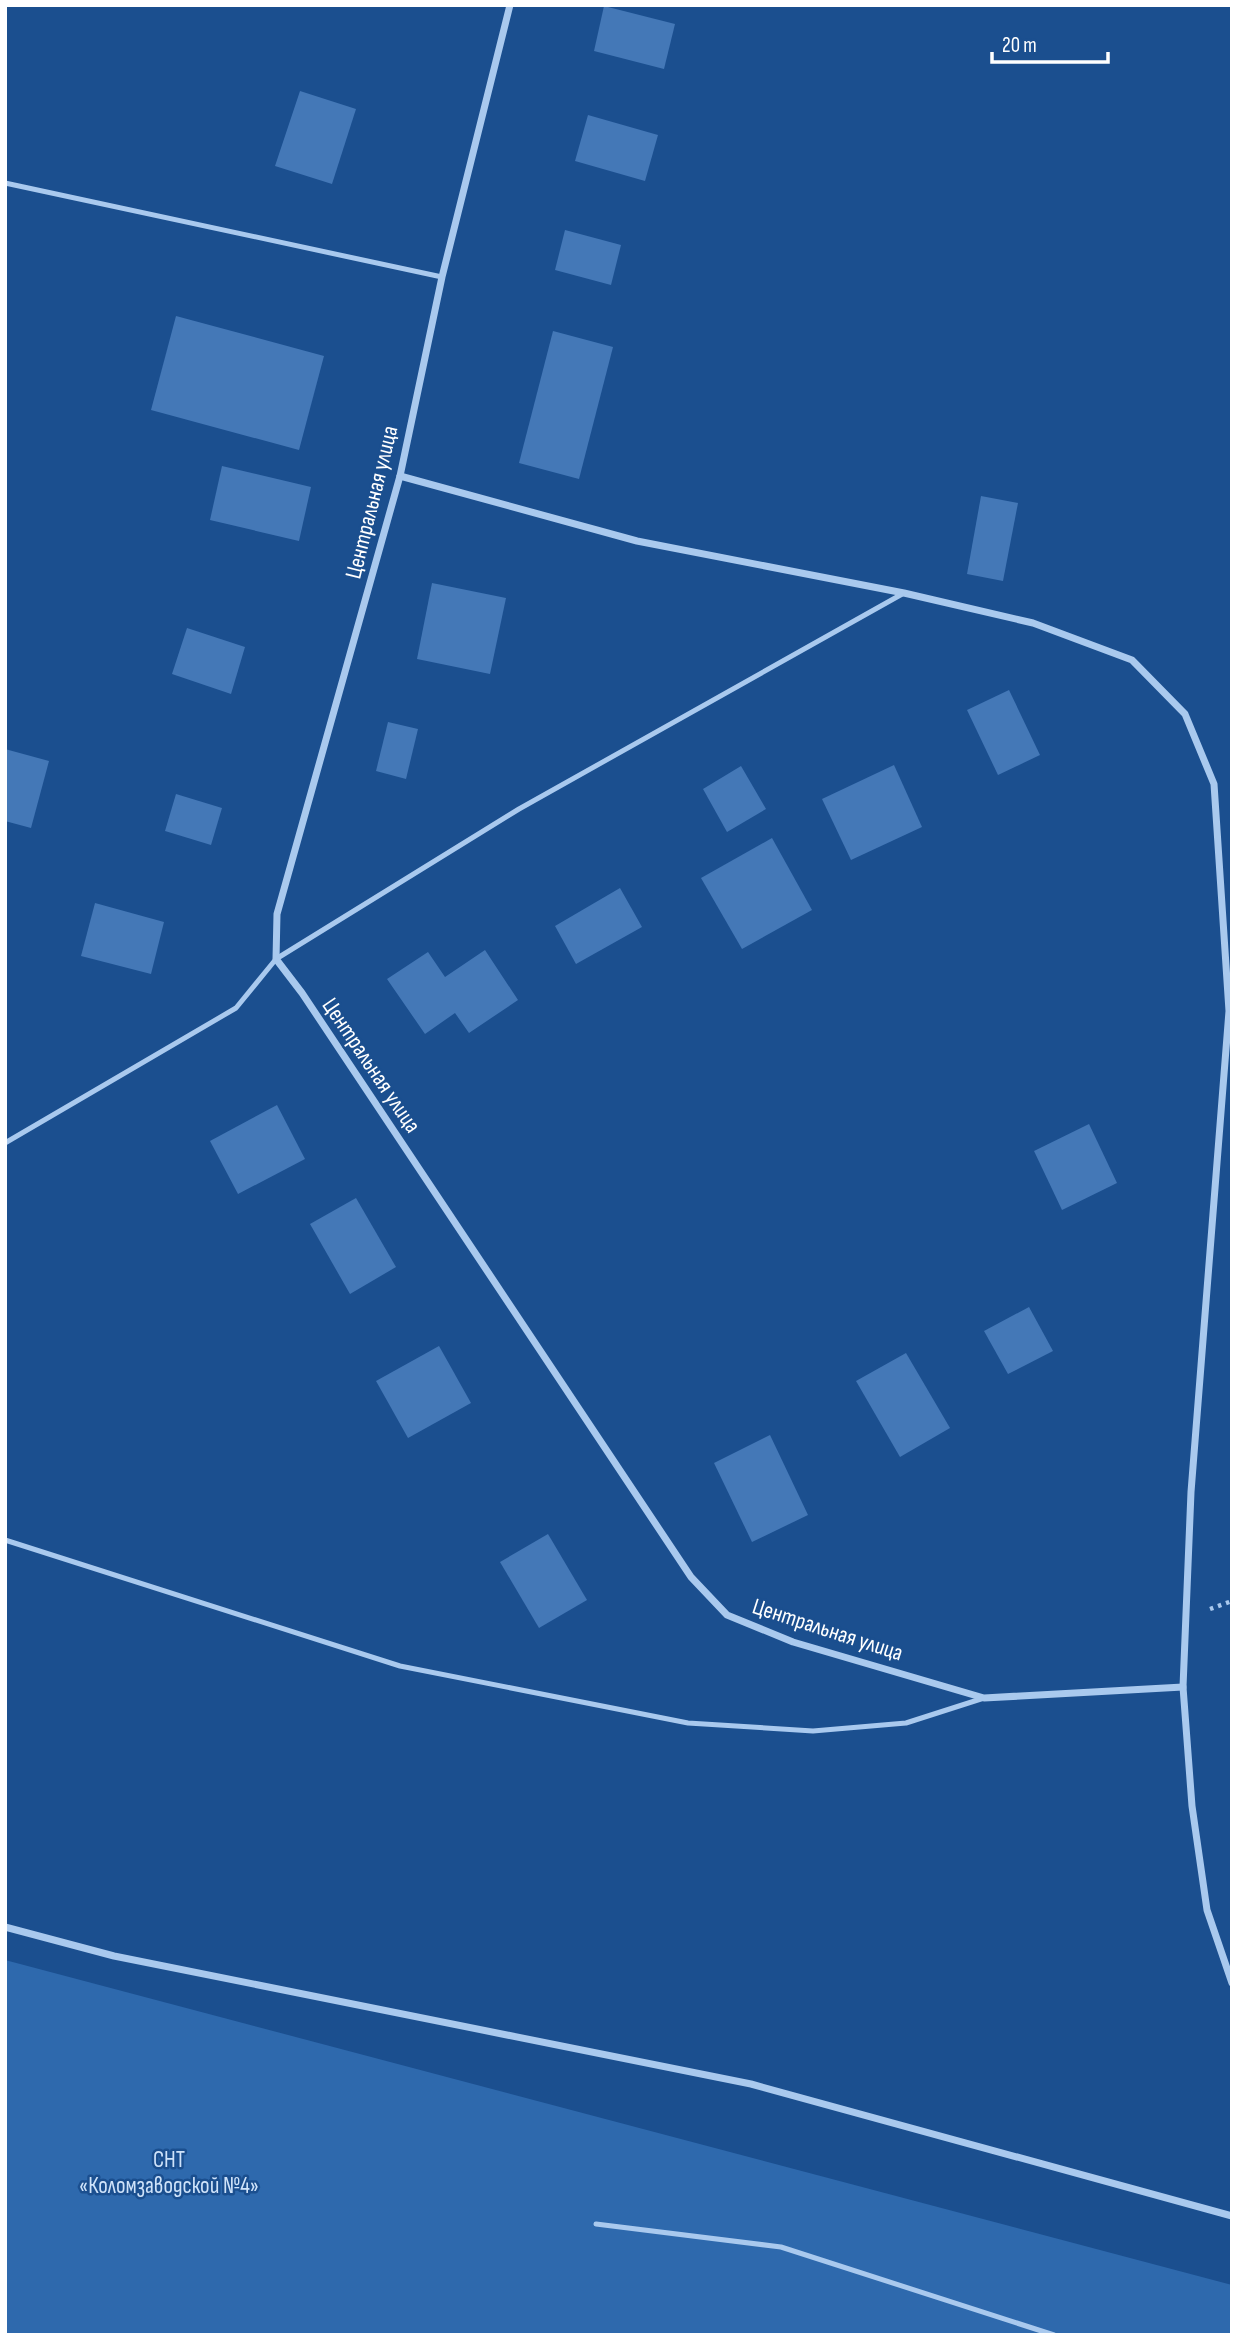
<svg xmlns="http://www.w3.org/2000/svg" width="1237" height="2340" font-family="'Sofia Sans Condensed',sans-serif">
  <rect width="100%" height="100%" fill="#1b4f8f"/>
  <path fill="#2e69ad" d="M5,1960L1232,2285V2335H5Z"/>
  <g fill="#4478b7">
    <path d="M604,6L675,24L664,69L594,51Z"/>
    <path d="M300,91L356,109L332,184L275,166Z"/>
    <path d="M588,115L658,135L645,181L575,161Z"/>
    <path d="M565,230L621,245L611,285L555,270Z"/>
    <path d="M176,316L324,356L299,450L151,410Z"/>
    <path d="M553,331L613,347L579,479L519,463Z"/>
    <path d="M222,466L311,487L299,541L210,520Z"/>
    <path d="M981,496L1018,503L1003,581L967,574Z"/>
    <path d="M432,583L506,598L490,674L417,659Z"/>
    <path d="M187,628L245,647L231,694L172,674Z"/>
    <path d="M1009,690L1040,755L998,775L967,710Z"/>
    <path d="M388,722L418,729L406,779L376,771Z"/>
    <path d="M5,749L49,761L31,828L5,821Z"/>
    <path d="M894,765L922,827L851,860L822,799Z"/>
    <path d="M741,766L766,809L727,832L703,789Z"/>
    <path d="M176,794L222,808L211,845L165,831Z"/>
    <path d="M772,838L812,910L742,949L701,878Z"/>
    <path d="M620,888L642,927L576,964L555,926Z"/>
    <path d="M95,903L164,922L151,974L81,956Z"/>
    <path d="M485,950L518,1000L469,1033L455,1013L425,1034L387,979L428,952L445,977Z"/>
    <path d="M277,1105L305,1159L238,1194L210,1141Z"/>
    <path d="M1089,1124L1117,1183L1062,1210L1034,1151Z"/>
    <path d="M356,1198L396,1267L350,1294L310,1224Z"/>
    <path d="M1029,1307L1053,1351L1008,1374L984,1331Z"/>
    <path d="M439,1346L471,1403L408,1438L376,1381Z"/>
    <path d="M906,1353L950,1428L900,1457L856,1381Z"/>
    <path d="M770,1435L808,1515L752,1542L714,1463Z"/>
    <path d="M548,1534L587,1600L539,1628L500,1562Z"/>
  </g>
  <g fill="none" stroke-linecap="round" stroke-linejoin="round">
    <path stroke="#a9c9ee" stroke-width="4.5" stroke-dasharray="3.5 5" stroke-linecap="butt" d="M1210,1609L1232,1601"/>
    <g stroke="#a9c9ee" stroke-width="5">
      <path d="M5,183L442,277"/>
      <path d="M5,1143L236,1008L276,959L519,809L904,593"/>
      <path d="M5,1540L400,1666L688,1723L813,1731L906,1723L984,1698"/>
      <path d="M596,2224L781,2247L1054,2335"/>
    </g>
    <g stroke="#a9c9ee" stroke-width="7">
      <path d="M510,5L442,277L400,476L277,914L276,959L302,993L691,1577L727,1615L793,1642L984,1698L1183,1687"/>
      <path d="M400,476L637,541L904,593L1033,623L1132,660L1185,714L1214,784L1229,1011L1191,1492L1183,1687L1192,1806L1207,1910L1232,1983"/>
      <path d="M5,1927L114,1956L751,2084L1232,2216"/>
    </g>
  </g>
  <g text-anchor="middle" stroke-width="5" stroke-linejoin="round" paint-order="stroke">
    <g font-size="23" fill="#fff" stroke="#1b4f8f">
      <text transform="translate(371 502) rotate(-76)" y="8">Центральная улица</text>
      <text transform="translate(372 1065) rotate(56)" y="8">Центральная улица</text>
      <text transform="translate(828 1629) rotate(18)" y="8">Центральная улица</text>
    </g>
    <g font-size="23" fill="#cfe3fa" stroke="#1b4f8f">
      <text x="169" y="2167">СНТ<tspan x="169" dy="26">«Коломзаводской №4»</tspan></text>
    </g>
  </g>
  <rect width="1237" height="2340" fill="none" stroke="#ffffff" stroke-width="14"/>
  <path d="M992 52v10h116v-10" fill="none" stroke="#ffffff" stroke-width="3.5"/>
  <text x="1002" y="52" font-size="21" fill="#ffffff" stroke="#1b4f8f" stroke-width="5" paint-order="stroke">20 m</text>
</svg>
